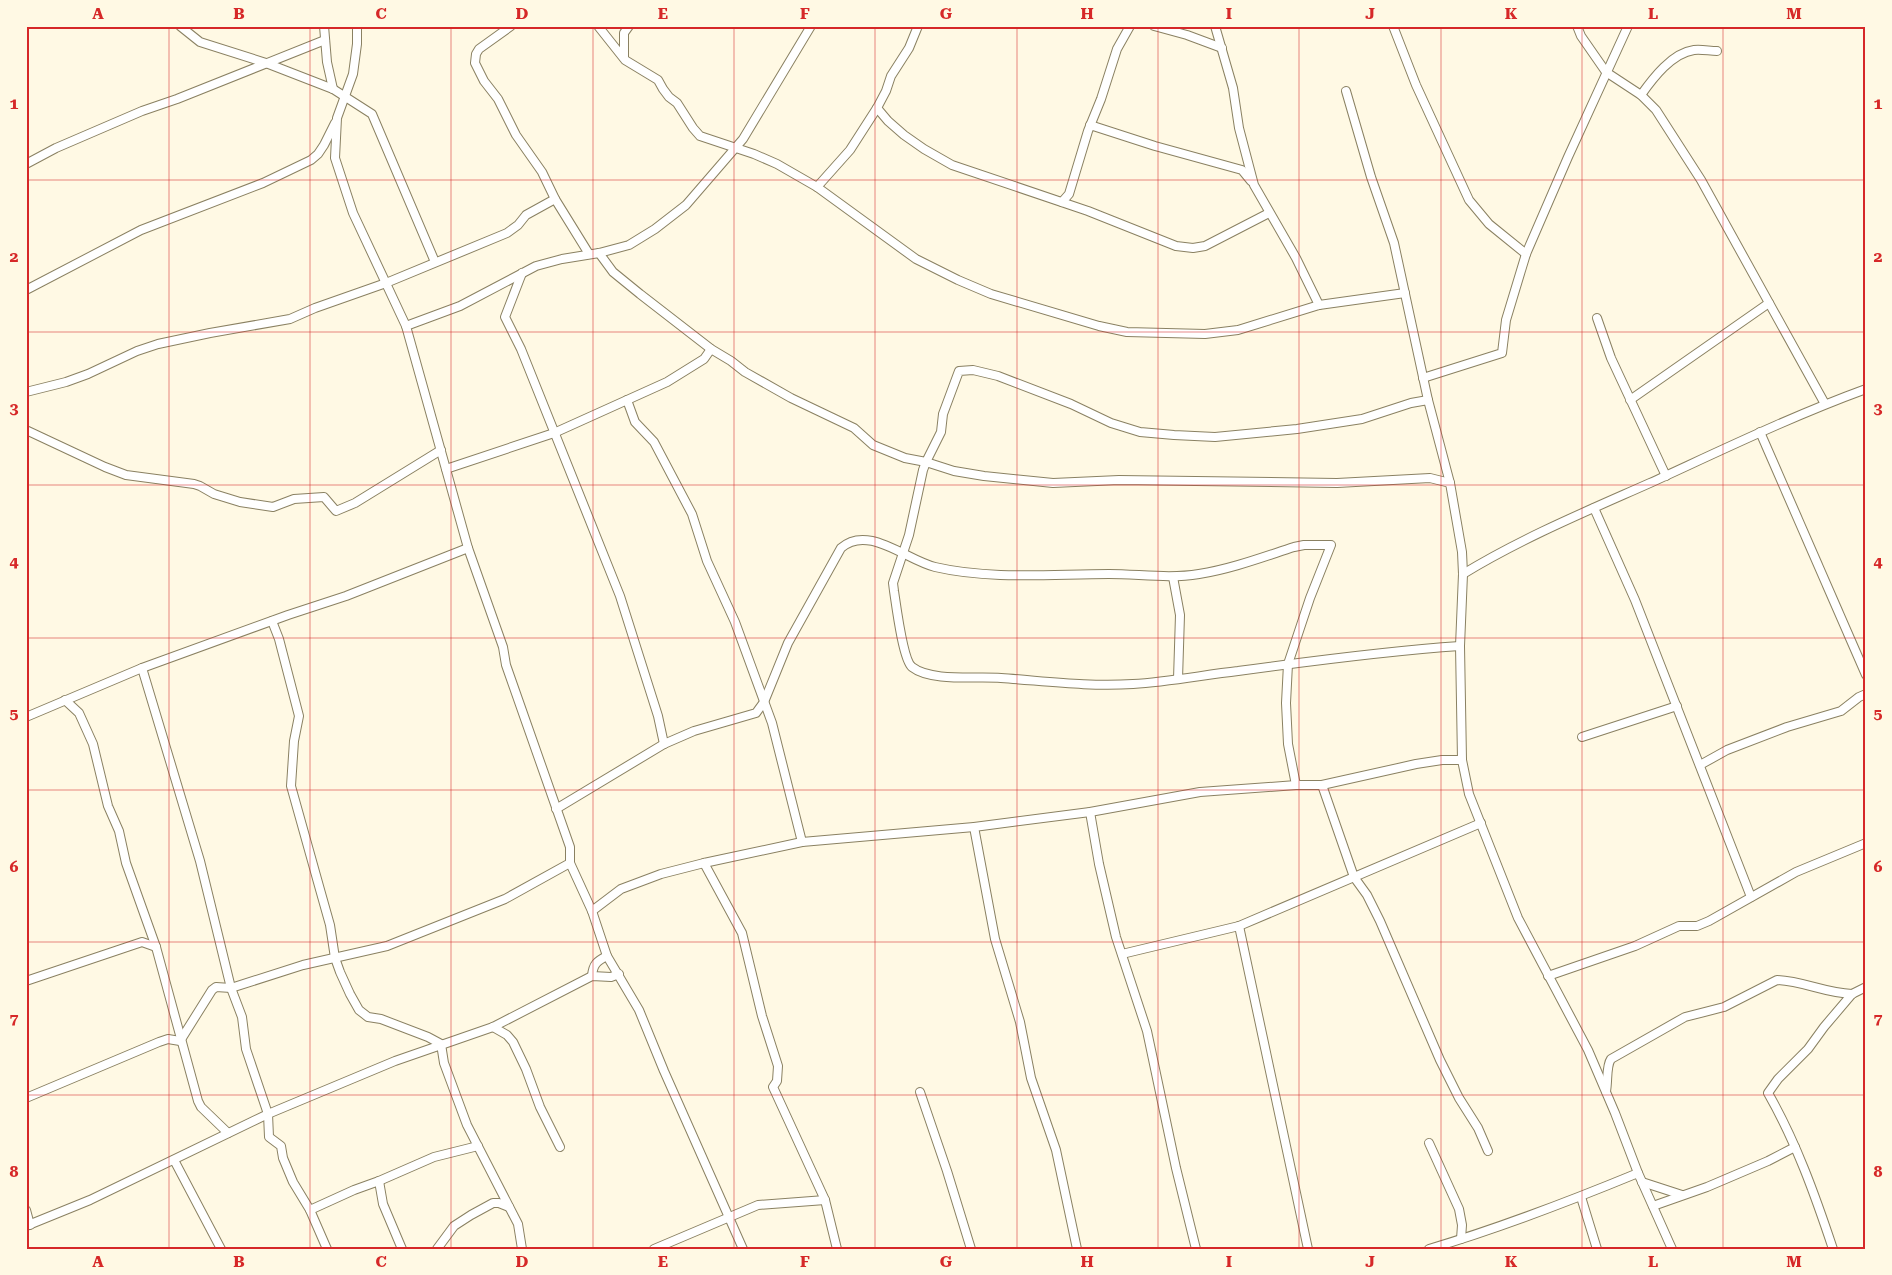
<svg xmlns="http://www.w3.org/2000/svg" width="1892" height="1275" font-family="'Roboto Serif',serif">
  <rect width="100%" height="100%" fill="#fff9e4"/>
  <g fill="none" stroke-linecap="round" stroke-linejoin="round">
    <defs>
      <g id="street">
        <path d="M180,26L200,42L266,63L333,89L372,114L435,262"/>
        <path d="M324,26L327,62L333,89"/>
        <path d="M357,26V44L353,74L337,118L335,158L353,213L406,326L468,548L503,647L506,665L570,847V863L592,911L607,956L639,1010L664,1071L743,1249"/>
        <path d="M511,26L479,49L476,54L475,63L484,81L498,99L516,135L542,172L555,199L589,254"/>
        <path d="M598,26L625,60L658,80L663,89L669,97L677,103L693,128L700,136L754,154L777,164L817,187L916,259L958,280L991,294L1099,326L1127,332L1205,334L1238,330L1319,305L1405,293"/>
        <path d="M1154,26L1187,35L1222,48"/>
        <path d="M1215,26L1233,88L1239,128L1254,185L1296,258L1319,305"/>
        <path d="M1393,26L1416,85L1469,200L1489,224L1526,254"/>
        <path d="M1577,26L1581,36L1606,72L1641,95L1656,110L1701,180L1825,404"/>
        <path d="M624,57V33L629,26"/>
        <path d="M1346,91L1371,177L1394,243L1428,400L1450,483L1462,552L1463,574L1460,646L1462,760L1469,794L1518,918L1588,1050L1615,1113L1638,1173L1672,1249"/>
        <path d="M1641,95C1653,78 1672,53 1694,50C1701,49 1710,51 1717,51"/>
        <path d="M877,108L888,121L904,135L924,149L952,165L1088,211L1176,246L1193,248L1205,246L1269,213"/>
        <path d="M1090,125L1155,146L1242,170L1251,181"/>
        <path d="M26,164L56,148L142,111L177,99L325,40"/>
        <path d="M817,187L850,150L877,108L886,91L891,76L909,48L918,26"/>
        <path d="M1062,202L1069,194L1088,131L1101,99L1117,49L1130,26"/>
        <path d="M599,253L613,272L640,294L711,349L731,361L745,372L791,398L854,428L873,445L905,458L926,462L941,432L943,414L959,371L973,370L998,376L1071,404L1111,423L1140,432L1174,435L1215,437L1297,429L1362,419L1411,403L1428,400"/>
        <path d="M522,273L505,317L521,349L620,596L658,716L664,744"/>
        <path d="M26,290L141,230L263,183L311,160L318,154L324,145L335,123"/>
        <path d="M1597,318L1611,358L1666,476"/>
        <path d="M406,326L460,306L536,266L562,259L599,253L629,245L655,229L686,205L743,139L811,26"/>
        <path d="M1423,378L1502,353L1506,320L1526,254L1568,157L1628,26"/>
        <path d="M26,392L66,382L88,374L137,351L158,344L210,333L290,319L315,308L386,283L507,233L518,225L526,215L555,199"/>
        <path d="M627,400L635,422L654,442L692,514L707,561L735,622L772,723L802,842"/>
        <path d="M1630,400L1769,303"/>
        <path d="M26,430L105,467L126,475L194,484L200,486L214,494L240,502L273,507L294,499L324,497L336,511L355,503L441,450"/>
        <path d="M1760,432L1866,675"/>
        <path d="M446,469L554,433L667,382L704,359L711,349"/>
        <path d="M1450,483L1430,478L1337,483L1119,480L1053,483L984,476L954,471L926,462L923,470L909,535L893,583L894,591C896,604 903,660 912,667C931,682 977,676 1001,678C1045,681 1089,687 1133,684C1168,682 1203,675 1238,671C1311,661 1386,651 1460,646"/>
        <path d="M1594,508L1635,600L1751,897"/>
        <path d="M1463,574C1522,538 1587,511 1650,483C1722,450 1792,416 1866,389"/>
        <path d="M1173,577L1180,615L1178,679"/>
        <path d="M272,621L279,639L299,716L294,741L291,786L319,886L330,925L335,958L340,972L350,994L359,1010L368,1017L381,1019L428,1037L441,1044L444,1063L467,1125L518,1224L522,1249"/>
        <path d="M142,668L200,861L231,988L242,1017L246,1049L268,1114L269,1137L281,1146L283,1158L293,1182L310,1210L327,1249"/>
        <path d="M65,700L79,713L93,744L108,806L119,831L126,863L156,947L198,1101L201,1107L228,1133"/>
        <path d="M26,717L142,668L288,615L346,596L468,548"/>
        <path d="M1582,737L1677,706"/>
        <path d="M1700,765L1727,750L1787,727L1841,711L1859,697L1866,694"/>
        <path d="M1322,785L1354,877L1367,895L1380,921L1440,1060L1459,1098L1478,1128L1488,1151"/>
        <path d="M556,809L664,744L694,731L756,713L764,702L788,643L841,548C868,524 906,560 935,567C991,580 1051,574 1109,574C1139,574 1169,579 1199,574C1231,569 1263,557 1294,547L1304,545H1331L1310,598L1288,664L1286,703L1288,744L1296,785"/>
        <path d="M1090,812L1099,864L1116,937L1147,1031L1176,1168L1196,1249"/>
        <path d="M974,827L995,939L1020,1022L1031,1078L1056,1150L1077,1249"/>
        <path d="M704,863L742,933L762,1016L778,1066L777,1081L773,1087L825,1200L837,1249"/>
        <path d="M592,911L621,889L661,874L704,863L802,842L974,827L1090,812L1200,792L1296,785H1322L1416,764L1442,760H1462"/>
        <path d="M1239,926L1308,1249"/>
        <path d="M1122,954L1239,926L1481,823"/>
        <path d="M592,976C593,964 597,961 607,956"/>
        <path d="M1548,976L1635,946L1679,926H1697L1709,921L1796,872L1866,843"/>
        <path d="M26,981L142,942L156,947"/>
        <path d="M493,1027L507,1035L513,1042L526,1069L540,1107L560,1147"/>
        <path d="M1606,1091C1608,1081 1606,1066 1611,1059L1685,1017L1724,1007L1777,980C1803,981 1825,993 1852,994"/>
        <path d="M920,1092L947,1171L971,1249"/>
        <path d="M26,1098L159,1042L168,1039L180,1041L212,990L216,987L231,988L303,965L387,946L505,899L570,863"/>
        <path d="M1429,1143L1459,1209L1462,1225L1461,1239"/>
        <path d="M174,1160L221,1249"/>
        <path d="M379,1181L383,1204L402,1249"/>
        <path d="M1642,1182L1682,1195"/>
        <path d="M1581,1197L1597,1249"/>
        <path d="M1653,1206L1707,1187L1768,1161L1795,1147"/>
        <path d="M26,1210L30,1225"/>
        <path d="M310,1210L354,1190L379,1181L434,1157L478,1146"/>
        <path d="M26,1226L90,1200L268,1114L395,1061L493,1027L592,976L611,977L619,974"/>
        <path d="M437,1249L454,1226L471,1215L493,1203H499L509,1207"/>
        <path d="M654,1249L758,1205L825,1200"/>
        <path d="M1429,1249C1500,1228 1570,1201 1638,1173"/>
        <path d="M1833,1249C1815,1195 1796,1142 1768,1093L1778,1079L1808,1049L1824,1027L1852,994L1866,987"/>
      </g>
    </defs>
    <use href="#street" stroke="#8a8162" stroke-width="10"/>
    <use href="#street" stroke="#fff" stroke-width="8"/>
  </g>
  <path fill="none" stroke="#d62828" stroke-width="1" stroke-opacity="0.55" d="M169,26V1249M310,26V1249M451,26V1249M593,26V1249M734,26V1249M875,26V1249M1017,26V1249M1158,26V1249M1299,26V1249M1441,26V1249M1582,26V1249M1723,26V1249M26,180H1866M26,332H1866M26,485H1866M26,638H1866M26,790H1866M26,942H1866M26,1095H1866"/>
  <rect width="1892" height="1275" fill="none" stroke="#fff9e4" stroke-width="55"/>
  <rect x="28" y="28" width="1836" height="1220" fill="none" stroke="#d62828" stroke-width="2"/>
  <g font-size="16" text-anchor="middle" font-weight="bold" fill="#d62828">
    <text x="98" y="19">A</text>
    <text x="239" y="19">B</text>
    <text x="381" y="19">C</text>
    <text x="522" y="19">D</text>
    <text x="663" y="19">E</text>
    <text x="805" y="19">F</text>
    <text x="946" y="19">G</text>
    <text x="1087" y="19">H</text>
    <text x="1229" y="19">I</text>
    <text x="1370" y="19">J</text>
    <text x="1511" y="19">K</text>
    <text x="1653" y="19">L</text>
    <text x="1794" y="19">M</text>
    <text x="14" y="109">1</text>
    <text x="1878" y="109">1</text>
    <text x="14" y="262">2</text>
    <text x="1878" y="262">2</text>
    <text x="14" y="414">3</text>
    <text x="1878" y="414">3</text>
    <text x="14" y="567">4</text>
    <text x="1878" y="567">4</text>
    <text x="14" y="719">5</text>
    <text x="1878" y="719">5</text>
    <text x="14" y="872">6</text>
    <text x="1878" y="872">6</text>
    <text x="14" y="1024">7</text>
    <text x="1878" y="1024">7</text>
    <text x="14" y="1177">8</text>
    <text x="1878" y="1177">8</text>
    <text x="98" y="1267">A</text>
    <text x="239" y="1267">B</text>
    <text x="381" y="1267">C</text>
    <text x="522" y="1267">D</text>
    <text x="663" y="1267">E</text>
    <text x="805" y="1267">F</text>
    <text x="946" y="1267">G</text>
    <text x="1087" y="1267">H</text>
    <text x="1229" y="1267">I</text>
    <text x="1370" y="1267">J</text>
    <text x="1511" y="1267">K</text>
    <text x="1653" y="1267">L</text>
    <text x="1794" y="1267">M</text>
  </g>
</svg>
